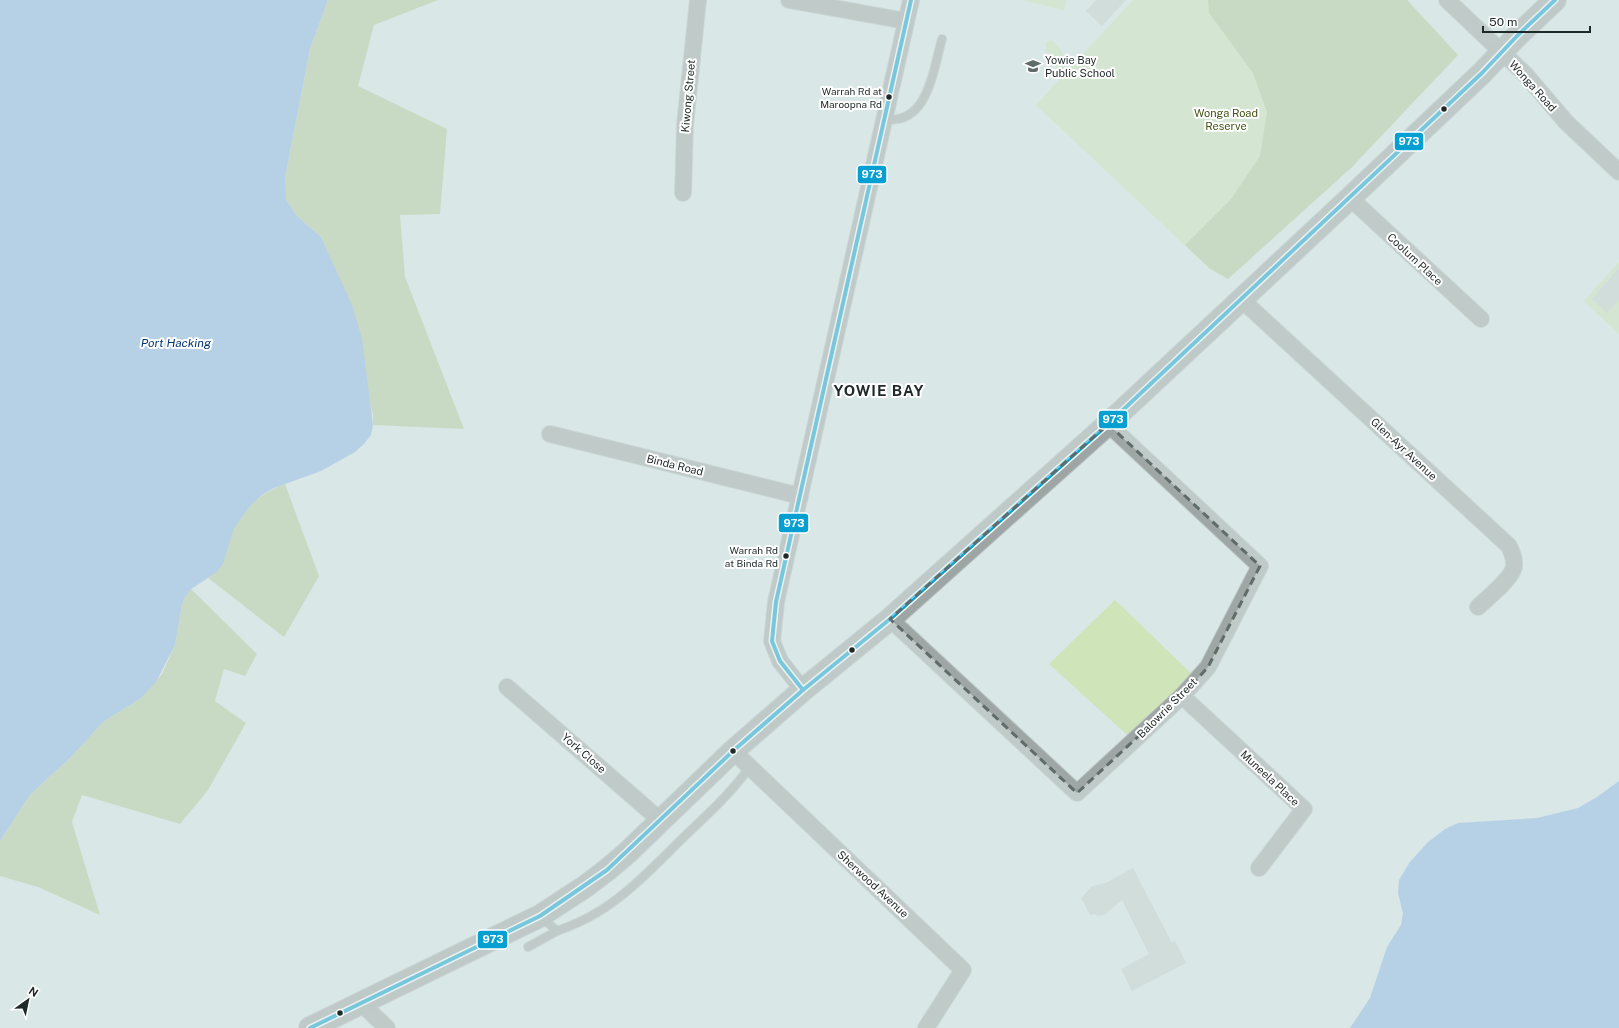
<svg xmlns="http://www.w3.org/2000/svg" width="1619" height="1028" font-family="'Public Sans',sans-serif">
  <rect width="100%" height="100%" fill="#d9e7e6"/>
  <g fill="#cfe4b8">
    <path d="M1022,0H1067L1064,10Z"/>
    <path d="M1133,0H1407L1458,55L1352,167L1228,279L1209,268L1036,105Z"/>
    <path d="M1051,40C1060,46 1066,56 1065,67L1060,70C1051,65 1044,53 1046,42Z"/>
    <path d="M1619,262V334L1584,301Z"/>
    <path d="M1115,600L1197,679L1134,741L1049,664Z"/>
  </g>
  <g fill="#b5cb9b">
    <path d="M328,0H438L374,25L358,86L447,129L440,214L400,215L405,277L464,429L373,425V415L338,276L321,237L297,216L291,208L286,200L284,189L285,178L310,49Z"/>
    <path d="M1208,0H1407L1458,55L1352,167L1228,279L1209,268L1185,245L1231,199L1260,156L1267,112L1253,73L1209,13Z"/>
    <path d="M285,484L319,576L284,637L208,578C227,564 225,552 232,533C240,509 263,492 285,484Z"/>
    <path d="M191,589L257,654L245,676L224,669L215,701L246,723L208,790L180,824L82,795L72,822L100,915L38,887L0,876V841L30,795L72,756L103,722L141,698L162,674L175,645L182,605L185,596Z"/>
  </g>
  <g fill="#8db5e6">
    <path d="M0,0H328L310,49L285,178L286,200L297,216L321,237L352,305L362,338L373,425L371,435L364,444L355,452L321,471L274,488L263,494L250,506L234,528L223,564L217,572L191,589L185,597L182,605L175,645L156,682L141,698L103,722L72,756L30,795L0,841Z"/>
    <path d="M1619,781V1028H1350L1370,998L1387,947L1401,925L1403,913L1398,893L1399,880L1410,862L1427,843L1445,829L1458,823L1537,818L1578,808L1597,797Z"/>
  </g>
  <g fill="#c7d0ce">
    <path d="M1096,0H1126L1102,26L1086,11Z"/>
    <path d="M1619,268V300L1607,313L1592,299Z"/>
    <path d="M1133,868L1172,943L1175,941L1186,963L1132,991L1121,969L1149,954L1122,900L1104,915L1097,916L1096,914L1090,915L1081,898L1092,886L1106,883Z"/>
  </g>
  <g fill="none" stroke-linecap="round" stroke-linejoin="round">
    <defs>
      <g id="lane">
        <path d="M884,119C928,126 933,70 942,39"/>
        <path d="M540,916L557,931C571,926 585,920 598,912C631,892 659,861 687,834C709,813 731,793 749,768"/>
        <path d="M528,947L557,931"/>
      </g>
      <g id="street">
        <path d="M789,0L906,21"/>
        <path d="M1447,0L1526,75L1566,122L1619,172"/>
        <path d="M683,193L685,125L698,0"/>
        <path d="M1350,198L1481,319"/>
        <path d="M1242,300L1509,546C1512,553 1515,559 1514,567C1511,580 1487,598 1478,607"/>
        <path d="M550,434L800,496"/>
        <path d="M890,619L1077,793L1182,696L1208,667L1260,566L1108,424"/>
        <path d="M507,687L660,820"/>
        <path d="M803,690L780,661L772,641L776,602L911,0"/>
        <path d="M1182,696L1304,809L1259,868"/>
        <path d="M733,751L963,970L926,1028"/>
        <path d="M361,1003L387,1028"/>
      </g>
      <path id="secondary" d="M310,1028L540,916L586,886L607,870L627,853L733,751L803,690L890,619L1108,424L1350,198L1482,73L1517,36L1555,0"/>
    </defs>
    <use href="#lane" stroke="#b8c4c3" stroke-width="10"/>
    <use href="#street" stroke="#b8c4c3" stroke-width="18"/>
    <use href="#secondary" stroke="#b8c4c3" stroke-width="24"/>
    <use href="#lane" stroke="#9fa6a6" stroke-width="8"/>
    <use href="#street" stroke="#9fa6a6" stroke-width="16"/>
    <use href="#secondary" stroke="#9ea5a5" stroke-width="22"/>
    <defs>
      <g id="bus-1">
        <path d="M803,690L780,661L772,641L776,602L911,0"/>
        <path d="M310,1028L540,916L607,870L733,751L803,690L890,619L1108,424L1482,73L1517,36L1555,0"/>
      </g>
    </defs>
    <use href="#bus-1" stroke="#fff" stroke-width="7"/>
    <use href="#bus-1" stroke="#05a0d1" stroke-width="4"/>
  </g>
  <path d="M0 0H1619V1028H0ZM1108,424L1260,566L1208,667L1182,696L1077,793L890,619Z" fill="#d9e7e6" fill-opacity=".55" fill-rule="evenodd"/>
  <path fill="none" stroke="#606c6a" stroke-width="3" stroke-dasharray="8 5" stroke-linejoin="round" d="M1108,424L1260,566L1208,667L1182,696L1077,793L890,619Z"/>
  <defs>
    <symbol id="school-bare" viewBox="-9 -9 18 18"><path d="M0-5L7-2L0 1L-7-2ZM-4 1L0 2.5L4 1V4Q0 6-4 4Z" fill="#606c6a" stroke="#fff" stroke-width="2.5" paint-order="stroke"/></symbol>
  </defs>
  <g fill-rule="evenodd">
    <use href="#school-bare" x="1022" y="55" width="22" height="22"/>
  </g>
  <g fill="#1f2928" stroke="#fff" stroke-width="1.5">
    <circle cx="889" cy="97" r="3.5"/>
    <circle cx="1444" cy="109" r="3.5"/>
    <circle cx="786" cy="556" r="3.5"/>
    <circle cx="852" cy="650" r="3.5"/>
    <circle cx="733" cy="751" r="3.5"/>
    <circle cx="340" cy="1013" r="3.5"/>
  </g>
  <g text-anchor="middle" stroke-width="4" stroke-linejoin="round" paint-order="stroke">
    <g font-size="10" fill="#1f2928" stroke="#fff" text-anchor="end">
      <text x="882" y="95">Warrah Rd at<tspan x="882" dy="13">Maroopna Rd</tspan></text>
      <text x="778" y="554">Warrah Rd<tspan x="778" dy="13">at Binda Rd</tspan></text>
    </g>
    <g font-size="11" fill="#1f2928" stroke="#fff" text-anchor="start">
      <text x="1045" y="64">Yowie Bay<tspan x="1045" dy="13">Public School</tspan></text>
    </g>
    <g font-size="11" fill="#1f2928" stroke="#fff">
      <text transform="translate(1533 86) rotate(48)" y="4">Wonga Road</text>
      <text transform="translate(688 96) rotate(-85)" y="4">Kiwong Street</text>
      <text transform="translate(1415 259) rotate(43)" y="4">Coolum Place</text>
      <text transform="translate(1404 449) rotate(43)" y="4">Glen-Ayr Avenue</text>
      <text transform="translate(675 465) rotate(14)" y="4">Binda Road</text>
      <text transform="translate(1167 708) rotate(-45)" y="4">Balowrie Street</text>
      <text transform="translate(584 753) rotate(41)" y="4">York Close</text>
      <text transform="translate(1270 778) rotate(43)" y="4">Muneela Place</text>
      <text transform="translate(873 884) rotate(43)" y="4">Sherwood Avenue</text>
    </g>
    <g font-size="11" fill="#405112" stroke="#fff">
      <text x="1226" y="117">Wonga Road<tspan x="1226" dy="13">Reserve</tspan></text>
    </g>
    <g font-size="12" font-style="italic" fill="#023775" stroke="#fff">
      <text x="176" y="347">Port Hacking</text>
    </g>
    <g font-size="15" font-weight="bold" letter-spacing="1" fill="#1f2928" stroke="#fff">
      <text x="879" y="396">YOWIE BAY</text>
    </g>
  </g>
  <g stroke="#fff" stroke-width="1.5">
    <rect x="1394" y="132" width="30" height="19" rx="4" fill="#05a0d1"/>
    <rect x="857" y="165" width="30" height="19" rx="4" fill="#05a0d1"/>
    <rect x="1098" y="410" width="30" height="19" rx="4" fill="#05a0d1"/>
    <rect x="778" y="513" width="31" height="20" rx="4" fill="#05a0d1"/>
    <rect x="477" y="930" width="31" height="19" rx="4" fill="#05a0d1"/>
  </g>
  <g font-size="11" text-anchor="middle" font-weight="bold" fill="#fff">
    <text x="1409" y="145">973</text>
    <text x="872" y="178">973</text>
    <text x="1113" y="423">973</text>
    <text x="794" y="527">973</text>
    <text x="493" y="943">973</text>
  </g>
  <g transform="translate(28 1000) rotate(33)" stroke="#ffffff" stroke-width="3" paint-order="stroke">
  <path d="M0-3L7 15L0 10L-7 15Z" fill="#1f2928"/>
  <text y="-6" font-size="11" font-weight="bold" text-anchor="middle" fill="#1f2928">N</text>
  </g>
  <path d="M1483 26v6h107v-6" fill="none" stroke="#1f2928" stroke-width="2"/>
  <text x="1489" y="26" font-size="12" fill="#1f2928" stroke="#ffffff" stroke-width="3" paint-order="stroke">50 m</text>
</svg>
